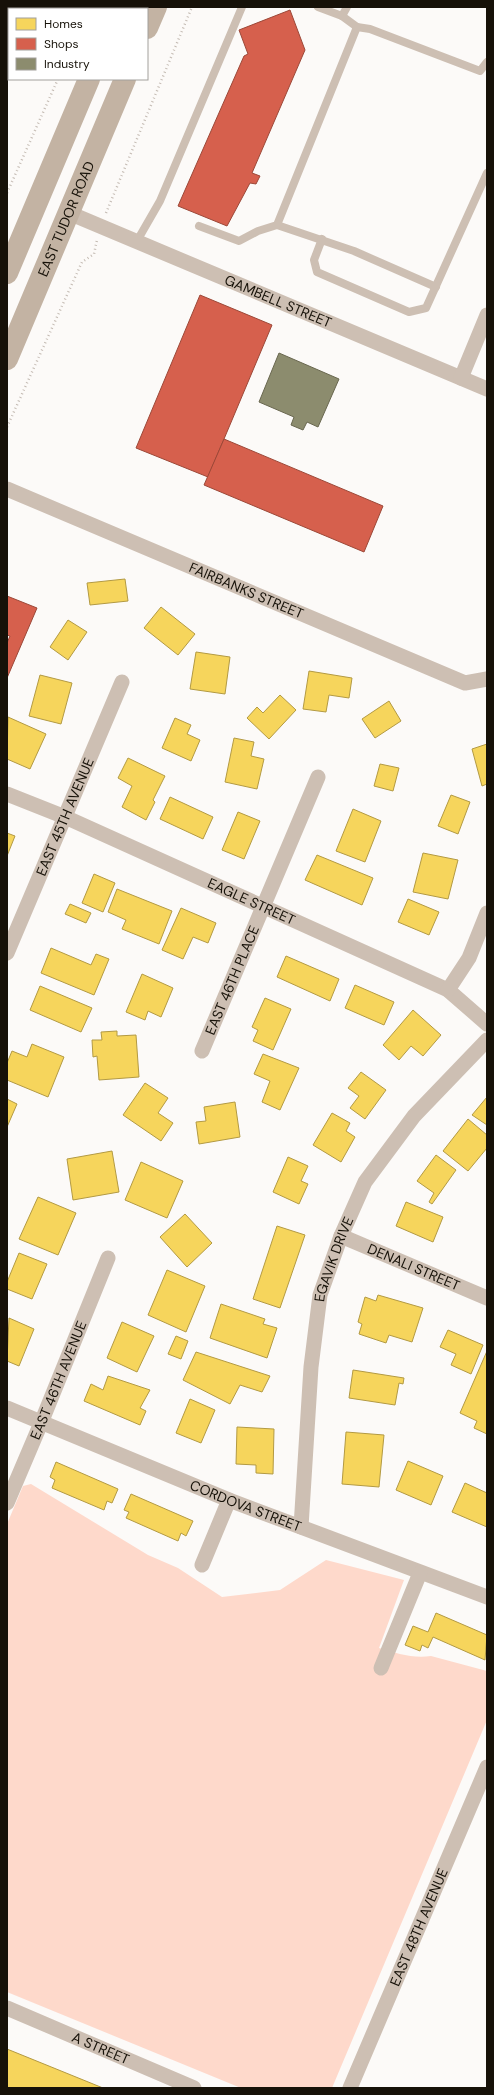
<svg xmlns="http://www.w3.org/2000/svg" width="494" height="2095" font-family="'DM Sans',sans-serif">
  <rect width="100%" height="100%" fill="#fcfaf8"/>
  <path fill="#fed9cb" d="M31,1484L148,1555L178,1568L222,1597L280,1590L326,1560L404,1580L379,1648C396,1653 413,1659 431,1656L487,1671V1720L332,2088H241L7,1992V1524L23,1486Z"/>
  <g fill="#f6d55c" stroke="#b39a43">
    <path d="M125,579L128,601L90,605L87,583Z"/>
    <path d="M161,607L195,634L178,655L144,628Z"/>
    <path d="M68,620L87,632L68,660L50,647Z"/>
    <path d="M196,652L230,657L225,694L190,689Z"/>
    <path d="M309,671L352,678L349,698L329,695L326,712L303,709Z"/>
    <path d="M40,675L72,683L61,724L29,716Z"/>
    <path d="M280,695L296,710L269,739L247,718L257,707L263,713Z"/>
    <path d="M389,701L401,721L375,738L362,719Z"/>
    <path d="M8,717L46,734L30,769L7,759Z"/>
    <path d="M175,718L191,725L187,734L200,740L191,761L162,748Z"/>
    <path d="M234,738L254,742L251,756L264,759L257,789L225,782Z"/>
    <path d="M487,744V784L482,786L472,749Z"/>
    <path d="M128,758L165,776L153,800L155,802L146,820L122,807L132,786L118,778Z"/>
    <path d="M380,764L399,768L393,791L374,786Z"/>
    <path d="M451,795L470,802L458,834L438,826Z"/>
    <path d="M170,797L213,817L203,839L160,819Z"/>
    <path d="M353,809L381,821L365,862L336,851Z"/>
    <path d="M238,812L260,821L244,859L222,850Z"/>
    <path d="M7,833L15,836L7,856Z"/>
    <path d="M423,853L458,860L448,899L413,892Z"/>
    <path d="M317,855L373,878L362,905L305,880Z"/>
    <path d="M94,874L115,883L103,912L82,903Z"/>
    <path d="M117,889L172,911L159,944L122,929L126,920L108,912Z"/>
    <path d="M408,899L439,912L429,935L398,922Z"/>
    <path d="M70,904L91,913L86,923L65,914Z"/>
    <path d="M181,908L216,923L208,943L193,937L183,959L162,950Z"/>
    <path d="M51,948L91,965L96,954L109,959L94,995L41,973Z"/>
    <path d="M286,956L339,979L330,1001L277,977Z"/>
    <path d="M142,974L173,988L161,1017L148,1011L145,1020L126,1012Z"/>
    <path d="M355,985L394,1002L384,1025L345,1008Z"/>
    <path d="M40,986L92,1008L81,1032L30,1010Z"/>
    <path d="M265,998L291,1009L273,1050L253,1041L258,1030L252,1027Z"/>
    <path d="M413,1010L441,1035L423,1056L411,1046L399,1060L383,1045Z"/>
    <path d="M117,1031V1036L136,1035L139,1077L99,1080L97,1056L93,1057L92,1040H102L101,1032Z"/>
    <path d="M32,1044L64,1057L48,1097L7,1080V1063L12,1051L27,1057Z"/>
    <path d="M263,1054L299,1068L280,1110L262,1102L270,1081L254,1074Z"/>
    <path d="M361,1072L386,1090L365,1119L350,1108L359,1096L348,1088Z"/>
    <path d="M145,1083L168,1098L158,1113L173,1123L161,1141L123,1115Z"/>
    <path d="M487,1097V1125L472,1115Z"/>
    <path d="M7,1099L17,1104L7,1127Z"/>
    <path d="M235,1102L240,1137L199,1144L196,1122L206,1121L204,1107Z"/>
    <path d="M332,1113L350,1123L346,1131L355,1137L341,1162L313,1145Z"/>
    <path d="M468,1119L487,1135V1148L468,1171L443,1151Z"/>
    <path d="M112,1151L119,1192L73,1200L67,1159Z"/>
    <path d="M436,1155L456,1170L432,1204L429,1202L434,1193L417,1181Z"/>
    <path d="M288,1157L308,1166L301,1181L308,1184L299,1204L273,1192Z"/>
    <path d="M141,1162L183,1181L167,1218L125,1200Z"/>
    <path d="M38,1197L76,1213L58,1255L19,1239Z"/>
    <path d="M406,1202L443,1217L433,1242L396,1226Z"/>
    <path d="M185,1214L212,1243L187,1267L160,1237Z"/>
    <path d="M277,1226L305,1235L280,1308L253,1299Z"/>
    <path d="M19,1253L47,1264L32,1299L7,1289V1282Z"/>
    <path d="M167,1270L205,1286L186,1332L148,1315Z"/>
    <path d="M378,1295L423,1308L412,1342L389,1335L386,1343L359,1334L362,1324L358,1322L365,1297L376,1301Z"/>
    <path d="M221,1304L265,1319L263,1324L277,1328L267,1358L210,1338Z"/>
    <path d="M9,1318L34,1329L19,1366L7,1361Z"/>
    <path d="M122,1322L154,1336L137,1372L107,1358Z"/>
    <path d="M448,1330L483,1345L471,1374L451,1365L456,1354L440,1347Z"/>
    <path d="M176,1336L188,1341L181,1359L168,1354Z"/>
    <path d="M487,1351V1434L474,1428L477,1421L460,1413Z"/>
    <path d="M196,1352L270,1376L262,1392L240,1385L230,1404L183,1380Z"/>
    <path d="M353,1370L404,1378L403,1384L399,1383L395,1405L349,1398Z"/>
    <path d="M108,1376L150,1390L140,1408L146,1411L140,1425L84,1401L91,1384L103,1390Z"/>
    <path d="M190,1399L215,1410L201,1443L176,1433Z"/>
    <path d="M237,1427L274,1429L273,1474L256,1473V1465L236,1464Z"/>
    <path d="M346,1432L384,1435L379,1487L342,1484Z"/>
    <path d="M408,1461L443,1476L431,1505L396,1490Z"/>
    <path d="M56,1462L118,1489L112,1503L107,1501L104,1510L52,1488L55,1480L50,1477Z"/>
    <path d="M465,1483L487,1493V1527L452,1512Z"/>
    <path d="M131,1494L193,1521L186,1536L181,1533L178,1541L126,1518L129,1512L124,1510Z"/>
    <path d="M436,1613L487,1635L485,1660L433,1637L428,1648L422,1645L420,1651L405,1645L413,1626L428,1632Z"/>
    <path d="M7,2049L103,2088H7Z"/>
  </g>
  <g fill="#d6604d" stroke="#9c4838">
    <path d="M7,7H11L7,16Z"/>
    <path d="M290,10L305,50L252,173L260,176L256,184L250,183L227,226L178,206L244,56L248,54L239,30Z"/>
    <path d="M200,295L272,325L208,477L136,448Z"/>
    <path d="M224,439L383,506L364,552L204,485Z"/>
    <path d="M7,596L37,608L7,678V643L10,636L7,635Z"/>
  </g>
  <path fill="#8c8c6e" stroke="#69674f" d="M279,353L339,379L318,427L307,422L303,430L291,425L294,417L259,402Z"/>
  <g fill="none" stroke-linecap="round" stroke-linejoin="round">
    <g stroke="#c5bcb4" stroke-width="2.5" stroke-dasharray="1 3" stroke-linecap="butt">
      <path d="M86,9L87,7"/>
      <path d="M7,193L58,79"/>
      <path d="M106,213L192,7"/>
      <path d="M7,427L82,262L94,254L97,240"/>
    </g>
    <g stroke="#cdbfb3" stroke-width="8">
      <path d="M318,7L342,16L347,7"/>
      <path d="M36,9V7"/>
      <path d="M357,27L370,29L480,71L487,62"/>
      <path d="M7,37L9,38"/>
      <path d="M277,225L354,251L436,287"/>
      <path d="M199,226L239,241L258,231L277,225L357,27L342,16"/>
      <path d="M322,239L314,260L317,272L409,312L426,308L487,173"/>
      <path d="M137,241L160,201L242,7"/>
    </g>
    <g stroke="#cdbfb3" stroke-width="15">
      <path id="s1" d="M69,213L487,389"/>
      <path d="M461,378L487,315"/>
      <path id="s2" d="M7,489L465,683L487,679"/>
      <path id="s3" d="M7,794L65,817L448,990L487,1024"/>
      <path id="s4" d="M7,953L122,682"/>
      <path d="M448,990L469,958L487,913"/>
      <path id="s5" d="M202,1051L318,777"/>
      <path id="s6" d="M341,1236L487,1298"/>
      <path id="s7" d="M7,1408L229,1500L487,1597"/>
      <path id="s8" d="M7,1503L41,1423L108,1258"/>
      <path id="s9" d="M301,1527L311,1367L320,1295L341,1236L365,1182L414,1116L487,1040"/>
      <path d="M202,1565L229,1500"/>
      <path d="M381,1668L420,1573"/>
      <path id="s10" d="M7,2008L194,2088"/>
      <path id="s11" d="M350,2088L487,1767"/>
    </g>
    <g stroke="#c3b3a3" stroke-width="22">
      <path d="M118,9L119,7"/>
      <path d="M147,28L156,7"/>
      <path d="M7,273L89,79"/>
      <path id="s12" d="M7,359L125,79"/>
    </g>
  </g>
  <g text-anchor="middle" stroke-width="4" stroke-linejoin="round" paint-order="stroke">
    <g font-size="14" fill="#161108" stroke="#fff">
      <text dy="5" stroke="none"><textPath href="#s12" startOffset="152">EAST TUDOR ROAD</textPath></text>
      <text dy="5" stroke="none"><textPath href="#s1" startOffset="227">GAMBELL STREET</textPath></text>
      <text dy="5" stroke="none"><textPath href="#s2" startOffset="260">FAIRBANKS STREET</textPath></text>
      <text dy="5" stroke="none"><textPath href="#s4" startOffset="148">EAST 45TH AVENUE</textPath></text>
      <text dy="5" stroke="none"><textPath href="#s3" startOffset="267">EAGLE STREET</textPath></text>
      <text dy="5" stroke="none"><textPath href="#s5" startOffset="77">EAST 46TH PLACE</textPath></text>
      <text dy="5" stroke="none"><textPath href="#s9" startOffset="271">EGAVIK DRIVE</textPath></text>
      <text dy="5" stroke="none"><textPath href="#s6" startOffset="79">DENALI STREET</textPath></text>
      <text dy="5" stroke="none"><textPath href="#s8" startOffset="133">EAST 46TH AVENUE</textPath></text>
      <text dy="5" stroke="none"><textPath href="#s7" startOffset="258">CORDOVA STREET</textPath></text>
      <text dy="5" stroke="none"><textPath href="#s11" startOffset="175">EAST 48TH AVENUE</textPath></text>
      <text dy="5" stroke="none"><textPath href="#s10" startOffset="102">A STREET</textPath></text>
    </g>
  </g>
  <rect width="494" height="2095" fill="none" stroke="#161108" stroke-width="16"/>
  <rect x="8" y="8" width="140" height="72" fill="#ffffff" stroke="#a2a09c"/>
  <rect x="16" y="18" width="20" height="12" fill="#f6d55c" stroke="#a2a09c"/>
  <text x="44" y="28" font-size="12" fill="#161108">Homes</text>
  <rect x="16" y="38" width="20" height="12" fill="#d6604d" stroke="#a2a09c"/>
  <text x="44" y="48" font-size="12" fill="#161108">Shops</text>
  <rect x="16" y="58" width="20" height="12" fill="#8c8c6e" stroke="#a2a09c"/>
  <text x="44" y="68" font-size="12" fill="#161108">Industry</text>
</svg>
